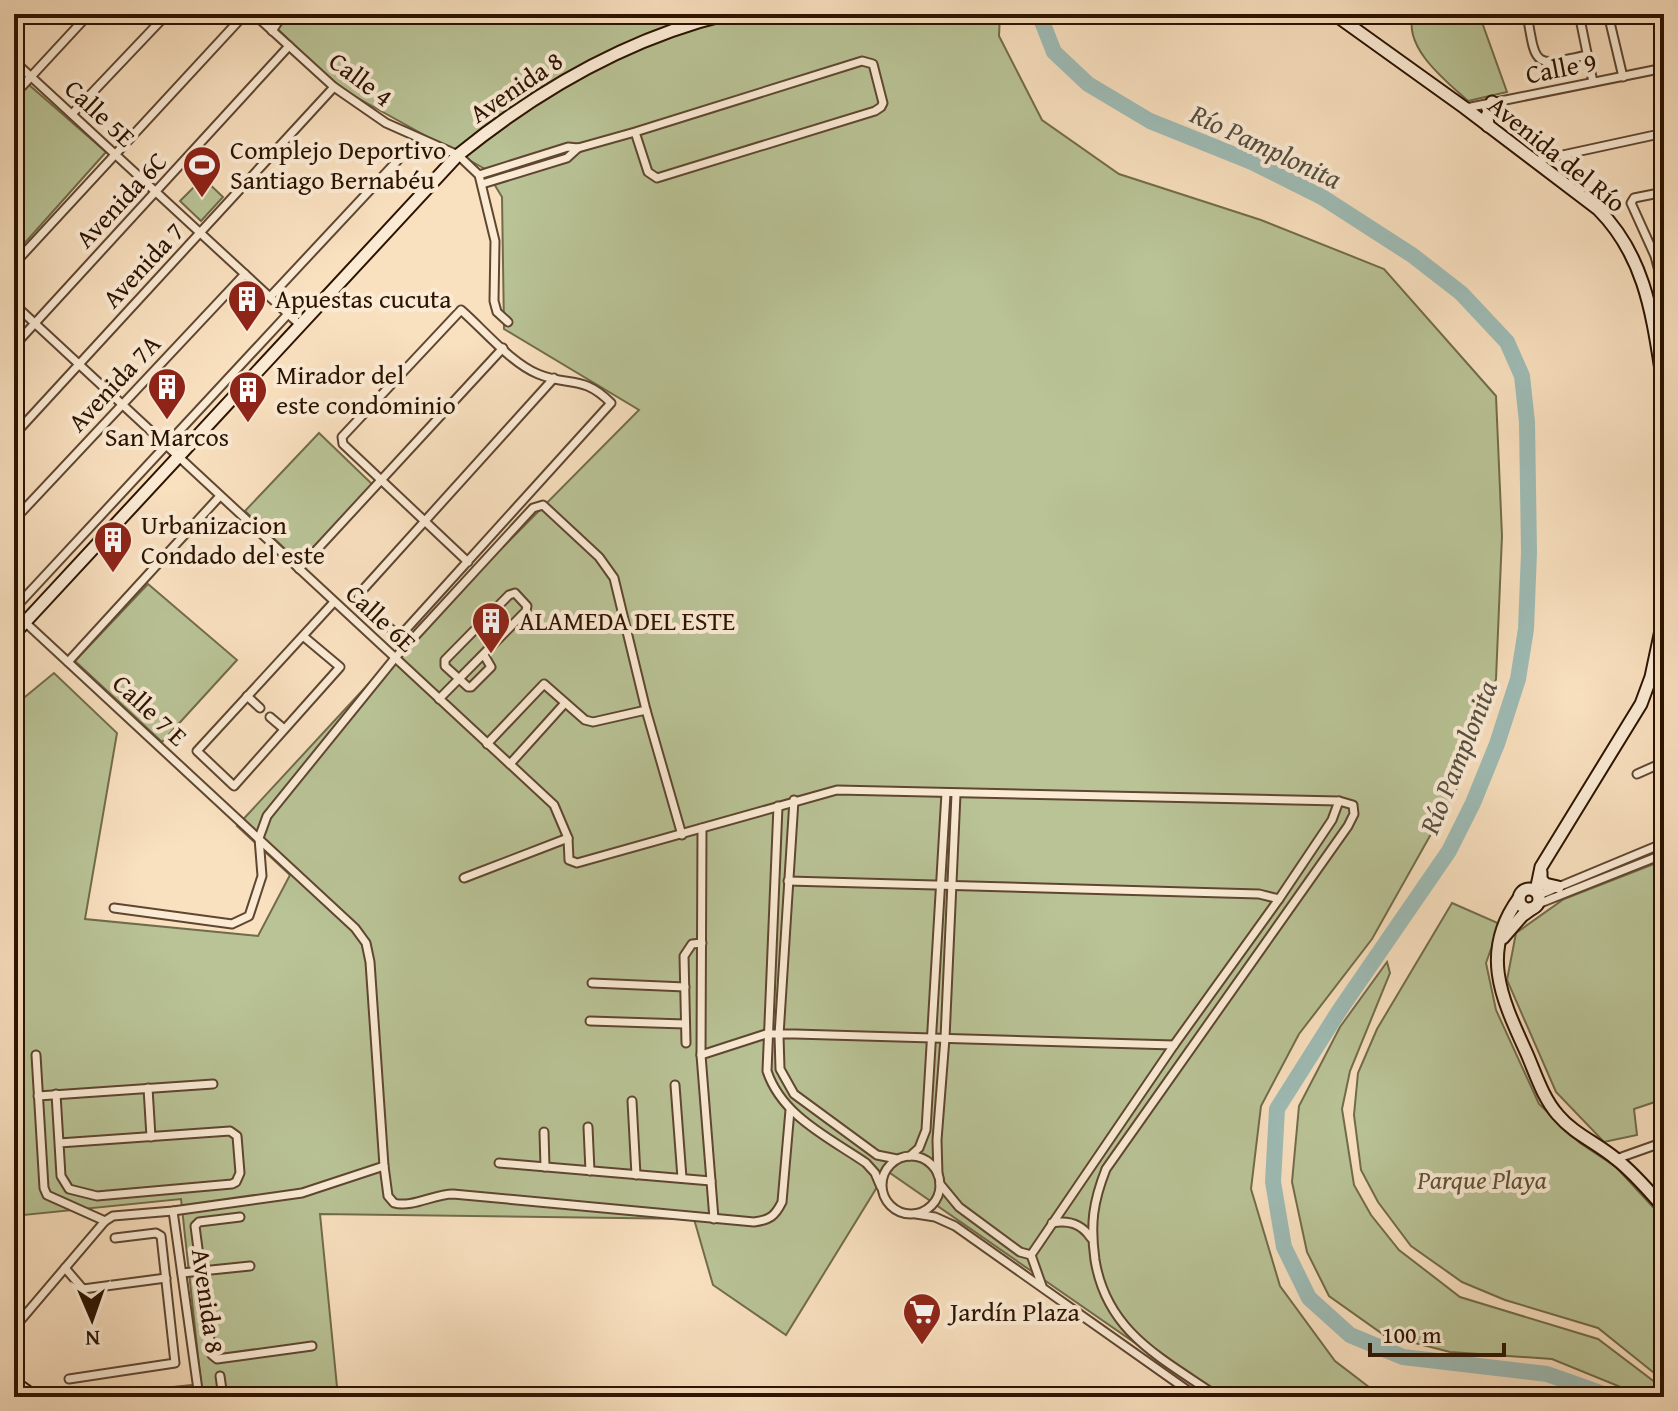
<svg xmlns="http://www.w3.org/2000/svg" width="1678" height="1411" font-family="'Gentium Book Plus',serif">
  <rect width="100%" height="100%" fill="#f9e0bf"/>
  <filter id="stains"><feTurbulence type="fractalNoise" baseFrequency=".0025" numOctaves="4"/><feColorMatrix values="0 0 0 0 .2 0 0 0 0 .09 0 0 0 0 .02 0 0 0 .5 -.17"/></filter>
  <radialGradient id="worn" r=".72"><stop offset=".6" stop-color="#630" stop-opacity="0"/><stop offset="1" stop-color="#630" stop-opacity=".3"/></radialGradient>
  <g fill="#b9c396" stroke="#726b4b" stroke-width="2">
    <path d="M262,14H1000L999,36L1042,120L1119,174L1261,220L1384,269L1496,396L1502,536L1496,679L1458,786L1372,939L1299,1034L1261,1106L1251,1189L1280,1286L1335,1361L1382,1397H1213L887,1171L786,1335L713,1285L694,1219L320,1214L338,1397H79L201,1384L181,1199L14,1216V706L54,673L117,733L85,919L258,936L290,875L237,826L385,666L639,410L504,329L502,197L485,169L338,87Z"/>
    <path d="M1413,14H1479L1507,92L1468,101C1446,81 1403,48 1413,14Z"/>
    <path d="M28,84L106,152L14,255V98Z"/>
    <path d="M203,178L223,197L201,221L180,201Z"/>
    <path d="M319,433L373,485L300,563L245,511Z"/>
    <path d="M148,584L237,660L162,742L75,661Z"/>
    <path d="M1664,860V1099L1634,1109L1637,1135L1604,1142L1556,1092L1507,980L1516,933L1564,899Z"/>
    <path d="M1452,903L1500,924L1486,963L1496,1010L1539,1104L1580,1143L1616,1167L1664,1219V1381L1598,1328L1505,1300L1462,1282L1411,1246L1378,1202L1361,1170L1354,1115L1358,1073L1377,1029Z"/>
    <path d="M1387,962L1390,973L1350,1071L1342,1109L1354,1185L1371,1215L1399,1250L1460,1297L1598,1339L1664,1389V1397H1645L1552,1359L1450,1352L1384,1335L1329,1296L1307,1252L1292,1182L1299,1106L1340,1027Z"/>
  </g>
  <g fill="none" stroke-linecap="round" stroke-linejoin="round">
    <path stroke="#9ebcb6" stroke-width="16" d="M1039,14L1054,52L1088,84L1150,121L1252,162L1322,197L1412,255L1461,293L1507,342L1522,376L1527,422L1529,552L1526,629L1518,679L1497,744L1473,803L1449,851L1339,1011L1277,1109L1273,1182L1284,1247L1309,1298L1350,1335L1403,1357L1547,1374L1612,1397"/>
    <defs>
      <g id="street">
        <path d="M254,14L334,87L386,123L458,155L479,175L495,241L494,301L497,312L508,322"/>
        <path d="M1527,14C1536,67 1533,67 1587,55"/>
        <path d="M1579,14L1593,82"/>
        <path d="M1608,14L1623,77"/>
        <path d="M1660,14L1664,32"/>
        <path d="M272,31L283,14"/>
        <path d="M14,61L299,324"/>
        <path d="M14,95L89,14"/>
        <path d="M1466,108L1664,68"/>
        <path d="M72,114L167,14"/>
        <path d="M1535,161L1664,133"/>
        <path d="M479,175L568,147L578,148L635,132L862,61L873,64L883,103L881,107L875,111L657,178L648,172L635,132"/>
        <path d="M482,184L567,158L578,148"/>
        <path d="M1664,192L1634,198L1631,203L1655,256L1664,290"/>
        <path d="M14,264L245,14"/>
        <path d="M270,297L398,160"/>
        <path d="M14,304L554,805L568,838L569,860L577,863L837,790L1339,801L1353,805L1354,814L1348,826L1106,1169C1093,1202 1090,1224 1095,1260C1107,1333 1162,1358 1218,1397"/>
        <path d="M14,346L289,46"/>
        <path d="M14,435L334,87"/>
        <path d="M14,520L245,274"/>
        <path d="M468,562L343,444L342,437L461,310C483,329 511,363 538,374C569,387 582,374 611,403L401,635L399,636L358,601L359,594L554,378"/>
        <path d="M299,569L503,348"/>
        <path d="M14,609L288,314"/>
        <path d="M14,612L355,928L366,943L370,962L384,1166L388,1196L394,1203C412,1208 434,1194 453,1194L754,1222C770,1220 775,1216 782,1202L790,1110"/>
        <path d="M303,636L340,667L234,786L197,751L334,602"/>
        <path d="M68,662L220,496"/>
        <path d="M247,696L260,708"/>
        <path d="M439,699L526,611L527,606L515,593L509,595L445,660V666L468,687H471L491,667L484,655"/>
        <path d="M646,710L682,835"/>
        <path d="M270,717L284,729"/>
        <path d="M510,764L565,703"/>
        <path d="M1637,774L1664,762"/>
        <path d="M794,800L779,1035L780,1069L794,1094L877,1155L897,1159"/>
        <path d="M778,806L767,1071C782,1116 828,1137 866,1163L875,1173L881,1187"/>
        <path d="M702,828L701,1055L714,1219"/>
        <path d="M464,878L568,838"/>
        <path d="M788,881L1259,894L1279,899"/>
        <path d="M1539,895L1664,843"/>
        <path d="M1538,904L1664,854"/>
        <path d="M114,908L232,924L249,916L262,876L259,838L267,816L395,658L533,508L543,505L599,557L614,578L646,710L593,722L585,720L544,684L487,744"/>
        <path d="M592,983L685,987"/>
        <path d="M590,1021L685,1024"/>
        <path d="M686,1043L684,956L692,944L702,943"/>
        <path d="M36,1055L44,1188L47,1195L105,1221"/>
        <path d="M701,1055L766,1034H795L1174,1045"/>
        <path d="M675,1085L682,1178"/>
        <path d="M148,1088L151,1137"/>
        <path d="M56,1094L61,1176L69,1189L97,1196L232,1184L236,1182L240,1173L237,1136L230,1131L59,1143"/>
        <path d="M38,1096L213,1084"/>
        <path d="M632,1101L636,1175"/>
        <path d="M588,1127L590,1171"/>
        <path d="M544,1132L545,1167"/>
        <circle cx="911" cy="1185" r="29"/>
        <path d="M910,1156L919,1148L926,1130L946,793"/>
        <path d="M1616,1159L1664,1142"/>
        <path d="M499,1163L711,1181"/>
        <path d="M938,1175L937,1140L945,1038L956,794"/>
        <path d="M940,1184L959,1207L1020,1252L1031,1255"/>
        <path d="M173,1211L199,1397"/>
        <path d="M916,1214L935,1217L955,1226L1197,1397"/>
        <path d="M240,1217L199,1222L195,1226L212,1355L217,1359L312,1346"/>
        <path d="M1052,1223C1068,1220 1081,1223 1091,1238"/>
        <path d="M65,1268L83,1289L166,1278"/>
        <path d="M182,1273L250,1266"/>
        <path d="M1042,1286L1031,1255L1174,1045L1279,899L1332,820L1339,801"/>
        <path d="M14,1328L105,1221L113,1216L173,1211L302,1193L384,1166"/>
        <path d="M220,1376L223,1397"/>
        <path d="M69,1379L175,1363L161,1236L156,1233L115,1238"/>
      </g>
      <g id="secondary">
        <path d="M1334,14L1465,108L1598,209C1648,259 1653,322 1664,389"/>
        <path d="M1488,126L1487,116L1492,102"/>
        <path d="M14,634L458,155C538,90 628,38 728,14"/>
        <path d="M1541,872V879L1545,884L1558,887"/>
        <circle cx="1529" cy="899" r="10"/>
        <path d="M1539,895L1537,886L1541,867L1641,704L1651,677L1664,616"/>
        <path d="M1519,898C1479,953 1502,999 1527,1054C1536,1075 1543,1098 1558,1115C1574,1134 1597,1143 1616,1159C1634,1173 1649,1191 1664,1208"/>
        <path d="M1503,938L1522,916L1533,908"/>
      </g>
      <path id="highway" d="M14,1384L32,1397"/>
    </defs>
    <use href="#street" stroke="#5f4630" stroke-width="11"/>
    <use href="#secondary" stroke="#2c1300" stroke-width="15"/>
    <use href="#highway" stroke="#2c1300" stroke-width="18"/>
    <use href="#street" stroke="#fbebd5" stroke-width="7"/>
    <use href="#secondary" stroke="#fbebd5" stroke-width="11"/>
    <use href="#highway" stroke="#f9e0bf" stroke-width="14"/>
  </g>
  <defs>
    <symbol id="stadium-pin" viewBox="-11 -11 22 30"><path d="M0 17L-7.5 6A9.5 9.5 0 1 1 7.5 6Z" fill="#8f2418" stroke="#fbebd5"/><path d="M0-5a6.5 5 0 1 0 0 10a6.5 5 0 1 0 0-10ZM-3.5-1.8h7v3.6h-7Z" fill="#fff"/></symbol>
    <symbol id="building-pin" viewBox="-11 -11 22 30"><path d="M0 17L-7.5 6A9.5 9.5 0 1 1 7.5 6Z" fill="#8f2418" stroke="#fbebd5"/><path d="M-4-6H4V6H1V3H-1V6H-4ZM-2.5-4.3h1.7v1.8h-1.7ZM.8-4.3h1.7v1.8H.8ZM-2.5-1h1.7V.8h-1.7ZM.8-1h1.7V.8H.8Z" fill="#fff"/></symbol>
    <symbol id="supermarket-pin" viewBox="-11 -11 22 30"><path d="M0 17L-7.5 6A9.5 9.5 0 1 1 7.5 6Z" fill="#8f2418" stroke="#fbebd5"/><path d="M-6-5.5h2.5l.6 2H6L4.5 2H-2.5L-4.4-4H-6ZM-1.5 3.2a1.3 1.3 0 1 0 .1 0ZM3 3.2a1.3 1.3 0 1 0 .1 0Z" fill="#fff"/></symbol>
  </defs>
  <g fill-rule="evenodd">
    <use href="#stadium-pin" x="180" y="143" width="44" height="60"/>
    <use href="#building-pin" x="225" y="277" width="44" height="60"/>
    <use href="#building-pin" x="145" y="365" width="44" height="60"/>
    <use href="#building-pin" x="226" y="368" width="44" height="60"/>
    <use href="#building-pin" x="91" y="518" width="44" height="60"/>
    <use href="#building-pin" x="469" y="599" width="44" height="60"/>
    <use href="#supermarket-pin" x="900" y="1290" width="44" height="60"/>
  </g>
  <g text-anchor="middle" stroke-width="8" stroke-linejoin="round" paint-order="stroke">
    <g font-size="26" fill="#2c1300" stroke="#fbebd5">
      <text transform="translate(1561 68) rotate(-11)" y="9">Calle 9</text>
      <text transform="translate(361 79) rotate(37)" y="9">Calle 4</text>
      <text transform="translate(516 87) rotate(-34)" y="9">Avenida 8</text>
      <text transform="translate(100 113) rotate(43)" y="9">Calle 5E</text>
      <text transform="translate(1557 154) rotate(39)" y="9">Avenida del Río</text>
      <text transform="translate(121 200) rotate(-47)" y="9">Avenida 6C</text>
      <text transform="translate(143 265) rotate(-47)" y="9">Avenida 7</text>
      <text transform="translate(114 383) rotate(-47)" y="9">Avenida 7A</text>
      <text transform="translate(381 618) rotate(43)" y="9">Calle 6E</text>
      <text transform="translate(150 710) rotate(43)" y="9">Calle 7 E</text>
      <text transform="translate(208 1301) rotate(82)" y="9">Avenida 8</text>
    </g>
    <g font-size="26" fill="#2c1300" stroke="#fbebd5" text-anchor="start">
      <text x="230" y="159">Complejo Deportivo<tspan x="230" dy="30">Santiago Bernabéu</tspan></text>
      <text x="275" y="308">Apuestas cucuta</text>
      <text x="276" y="384">Mirador del<tspan x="276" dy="30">este condominio</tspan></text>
      <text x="167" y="446" text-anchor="middle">San Marcos</text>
      <text x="141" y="534">Urbanizacion<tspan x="141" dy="30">Condado del este</tspan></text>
      <text x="519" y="630">ALAMEDA DEL ESTE</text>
      <text x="950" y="1321">Jardín Plaza</text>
    </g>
    <g font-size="26" font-style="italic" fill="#5d5134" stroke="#fbebd5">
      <text x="1482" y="1189">Parque Playa</text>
    </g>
    <g font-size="28" font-style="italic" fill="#544e40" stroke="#fbebd5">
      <text transform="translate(1266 146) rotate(25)" y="10">Río Pamplonita</text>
      <text transform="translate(1458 757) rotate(-68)" y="10">Río Pamplonita</text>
    </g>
  </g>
  <rect width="1678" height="1411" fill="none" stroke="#f9e0bf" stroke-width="48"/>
  <rect x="16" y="16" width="1646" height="1379" fill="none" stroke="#2c1300" stroke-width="4"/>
  <rect x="24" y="24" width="1630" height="1363" fill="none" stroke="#2c1300" stroke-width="2"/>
  <g transform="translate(92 1319) rotate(178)" stroke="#fbebd5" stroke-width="6" paint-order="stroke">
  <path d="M0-6L14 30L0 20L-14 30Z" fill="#2c1300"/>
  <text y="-12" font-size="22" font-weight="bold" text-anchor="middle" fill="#2c1300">N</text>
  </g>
  <path d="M1370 1343v12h134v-12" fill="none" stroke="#2c1300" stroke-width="4"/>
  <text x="1382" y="1343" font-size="24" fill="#2c1300" stroke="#fbebd5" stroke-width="6" paint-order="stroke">100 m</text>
  <rect width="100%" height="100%" filter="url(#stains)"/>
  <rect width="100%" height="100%" fill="url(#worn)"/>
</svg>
